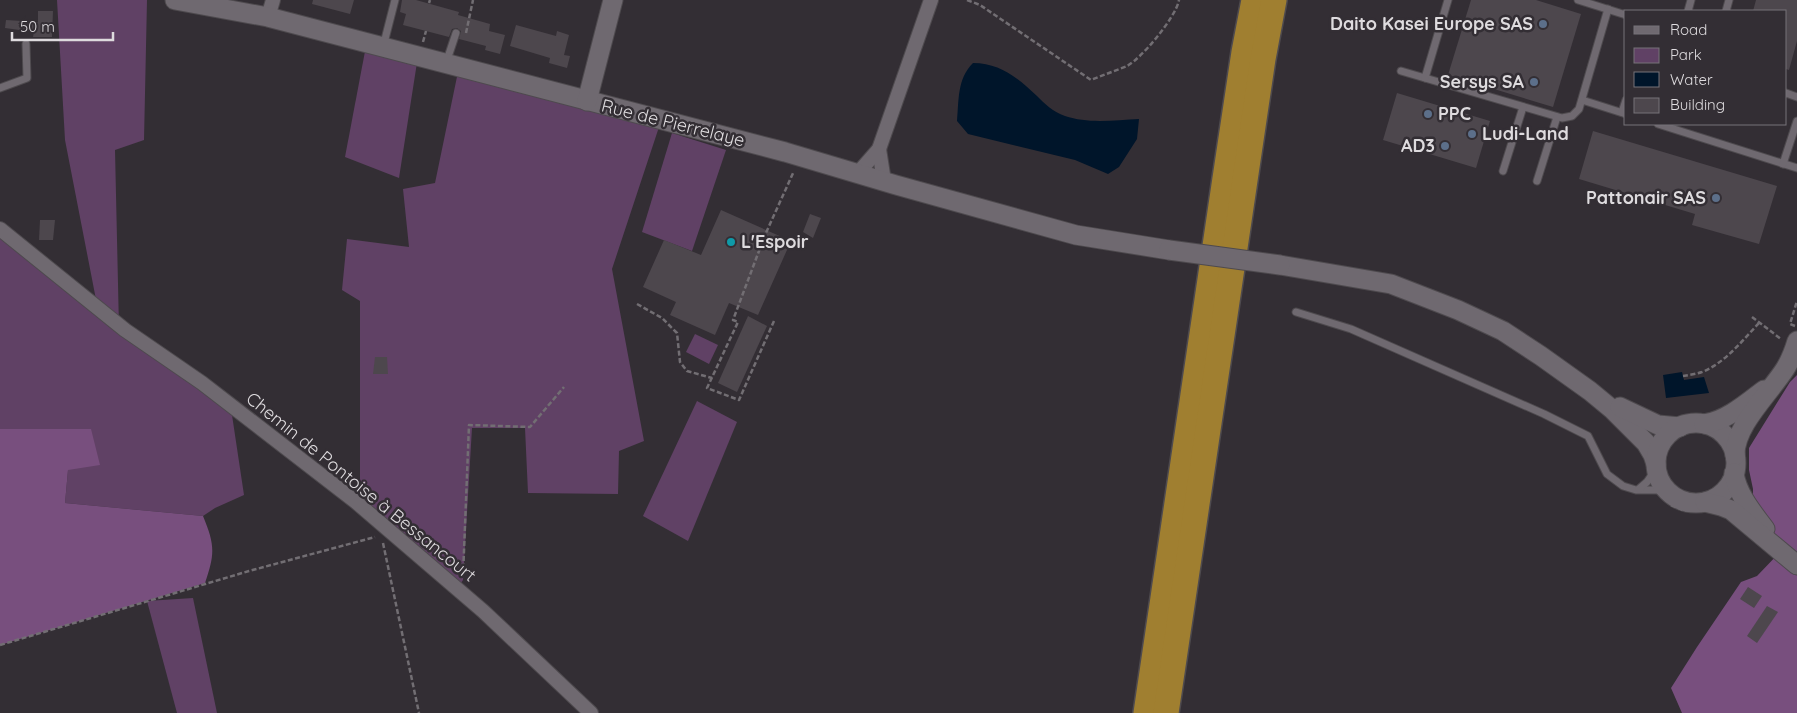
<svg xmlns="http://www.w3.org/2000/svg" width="1797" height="713" font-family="Quicksand,sans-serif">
  <rect width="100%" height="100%" fill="#332e34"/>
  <g fill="#604165">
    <path d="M57,0H147L144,140L115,150L119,328L235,413L232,415L244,495L215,508L203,516L65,503L68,470L91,429H0V230L99,315L65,140Z"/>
    <path d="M366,46L418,56L399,178L345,157Z"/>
    <path d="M459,67L659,127L612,269L644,441L619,451L618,494L528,493L525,428H472L463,580L455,592L352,506L360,496V301L342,290L347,239L409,247L403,189L435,183Z"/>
    <path d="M672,133L726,150L692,251L642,232Z"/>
    <path d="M695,334L718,345L709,364L686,352Z"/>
    <path d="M697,401L737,422L688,541L643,516Z"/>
    <path d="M193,598L217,713H177L147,601Z"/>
  </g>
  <g fill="#784f7e">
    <path d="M1797,375V713H1682L1671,688L1697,647L1741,582L1757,576L1782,550L1753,501V489L1749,470V448L1790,382Z"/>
    <path d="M0,429H91L100,465L68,470L65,503L203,516C215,545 215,554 205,583L0,645Z"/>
  </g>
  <g fill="#00152a">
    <path d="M973,63C1000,63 1018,78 1037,96C1045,104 1053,112 1065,116C1088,124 1115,120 1139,119L1137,139L1119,167L1108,174L1075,160L968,134L957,121C959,100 957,79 973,63Z"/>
    <path d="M1682,372L1684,380L1704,377L1709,393L1666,398L1663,375Z"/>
  </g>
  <g fill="#4d474d">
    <path d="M313,0H354L350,14L312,4Z"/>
    <path d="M402,0H416L459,12L458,15L490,24L489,31L505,35L500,54L485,50L486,46L459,39L461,31L457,28L452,29L449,37L403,25L406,14L400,12Z"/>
    <path d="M1471,0H1536L1581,14L1553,107L1448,75Z"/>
    <path d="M1756,0H1797V41L1789,70L1786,69V11H1753Z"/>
    <path d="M38,11H53L52,37H33L34,32L5,28L6,20L38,22Z"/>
    <path d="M516,25L556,36L557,31L569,35L564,55L570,56L567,68L549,63L550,58L510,46Z"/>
    <path d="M1397,93L1490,121L1476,168L1383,140Z"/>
    <path d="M1593,131L1777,186L1759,244L1692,225L1695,214L1579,179Z"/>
    <path d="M721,210L791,241L758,315L729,303L715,335L670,315L676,302L643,287L664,240L701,255Z"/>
    <path d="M810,214L821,218L813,238L803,232Z"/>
    <path d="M40,220H55L53,240H39Z"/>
    <path d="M748,316L767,326L737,392L718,383Z"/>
    <path d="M375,357H387L388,374H373Z"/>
    <path d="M1748,587L1762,596L1754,608L1740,599Z"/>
    <path d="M1767,606L1778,612L1757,643L1747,636Z"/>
  </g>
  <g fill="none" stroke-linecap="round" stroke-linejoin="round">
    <defs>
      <g id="lane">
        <path d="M1578,0L1626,15"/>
        <path d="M1688,11L1691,0"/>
        <path d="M1726,11L1729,0"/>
        <path d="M383,47L395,0"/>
        <path d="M446,63L456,33"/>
        <path d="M1401,71L1562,118L1572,116L1579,109L1608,9"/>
        <path d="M1425,78L1448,0"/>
        <path d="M0,88L27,78L26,44"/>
        <path d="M1786,93L1797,97"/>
        <path d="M1582,100L1626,114"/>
        <path d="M1622,112L1626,100"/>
        <path d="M1658,124L1797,168"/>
        <path d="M1783,164L1797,121"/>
        <path d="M1503,171L1523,107"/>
        <path d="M1537,181L1557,117"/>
        <path d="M1296,312L1351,329L1544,414L1588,436L1607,474L1623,486L1636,490H1657L1672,495"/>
        <path d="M1639,489L1647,482L1656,469"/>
      </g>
      <g id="street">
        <path d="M268,17L273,0"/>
        <path d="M879,149L884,181"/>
        <path d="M858,173L879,149L931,0"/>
        <path d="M0,229L125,330L202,383L356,502L483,611L591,713"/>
      </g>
      <g id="secondary">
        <path d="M175,0L268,17L785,152L896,185L1076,235L1169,250"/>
        <path d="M587,101L613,0"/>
        <path d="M1280,265L1391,284L1458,310L1503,331L1541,356L1590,391L1613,410L1646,443L1653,455L1656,464"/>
        <path d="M1620,407L1658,425L1680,427"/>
        <circle cx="1696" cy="463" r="40"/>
        <path d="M1704,424C1726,421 1747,403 1764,390"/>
        <path d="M1735,456C1734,426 1769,394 1785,369C1790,361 1794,351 1797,341"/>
        <path d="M1734,473C1737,494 1753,513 1765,529"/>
        <path d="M1705,502L1721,506L1731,510L1797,565"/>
      </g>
      <g id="highway">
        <path d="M1146,713L1224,185L1244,52L1254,0"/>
        <path d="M1166,713L1263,59L1274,0"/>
      </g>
    </defs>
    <use href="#lane" stroke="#4e4a4e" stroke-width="9"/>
    <use href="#street" stroke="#4e4a4e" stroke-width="16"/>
    <use href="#secondary" stroke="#4e4a4e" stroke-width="21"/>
    <use href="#highway" stroke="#4e4a4e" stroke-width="28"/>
    <g stroke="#726e73" stroke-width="2.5" stroke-dasharray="5 2.5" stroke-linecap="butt">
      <path d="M967,0L980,5L1091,80C1103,75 1115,71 1127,66C1142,58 1176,17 1179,0"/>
      <path d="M429,3L430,0"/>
      <path d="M466,33L473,0"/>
      <path d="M423,42L426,31"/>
      <path d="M637,304L662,318L677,333L680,362L687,371L712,378"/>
      <path d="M1752,317L1781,339"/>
      <path d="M774,321L739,400L707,388L738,322L733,320L765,235L794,171"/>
      <path d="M1795,326L1790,324L1797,301"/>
      <path d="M1683,376C1689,375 1696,374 1702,372C1725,363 1743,340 1759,323"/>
      <path d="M1671,505L1683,510L1692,511"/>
      <path d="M383,543L419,713"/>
      <path d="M463,576L469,425L530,427L564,387"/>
      <path d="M0,645L249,571L375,537"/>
    </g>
    <use href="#lane" stroke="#6f6970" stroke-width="7"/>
    <use href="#street" stroke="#6f6970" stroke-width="14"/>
    <use href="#secondary" stroke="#6f6970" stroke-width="19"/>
    <use href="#highway" stroke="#a07f30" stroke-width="25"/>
    <defs>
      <path id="secondary-bridge" d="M1169,250L1280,265"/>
    </defs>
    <use href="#secondary-bridge" stroke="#4e4a4e" stroke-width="21" stroke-linecap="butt"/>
    <use href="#secondary-bridge" stroke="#6f6970" stroke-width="19"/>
  </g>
  <g fill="#5c6f8a" stroke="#332e34" stroke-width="2">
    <circle cx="1543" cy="24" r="5"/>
    <circle cx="1534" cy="82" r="5"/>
    <circle cx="1428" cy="114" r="5"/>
    <circle cx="1472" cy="134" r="5"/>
    <circle cx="1445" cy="146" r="5"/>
    <circle cx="1716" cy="198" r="5"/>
  </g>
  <circle fill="#0f9aa8" stroke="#332e34" stroke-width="2" cx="731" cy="242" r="5"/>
  <g text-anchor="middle" stroke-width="5" stroke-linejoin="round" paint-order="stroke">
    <g font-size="18" font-weight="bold" fill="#dedbde" stroke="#332e34" text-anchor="end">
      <text x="1533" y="30">Daito Kasei Europe SAS</text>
      <text x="1524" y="88">Sersys SA</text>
      <text x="1438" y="120" text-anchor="start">PPC</text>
      <text x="1482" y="140" text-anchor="start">Ludi-Land</text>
      <text x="1435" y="152">AD3</text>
      <text x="1706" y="204">Pattonair SAS</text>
      <text x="741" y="248" text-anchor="start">L'Espoir</text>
    </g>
    <g font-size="18" fill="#dedbde" stroke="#332e34">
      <text transform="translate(673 123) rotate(14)" y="6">Rue de Pierrelaye</text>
      <text transform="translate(361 487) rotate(39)" y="6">Chemin de Pontoise à Bessancourt</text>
    </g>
  </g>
  <rect x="1624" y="10" width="162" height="115" fill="#332e34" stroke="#777378"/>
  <rect x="1634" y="26" width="25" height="8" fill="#6f6970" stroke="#777378"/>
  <text x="1670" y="35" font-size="15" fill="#dedbde">Road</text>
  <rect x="1634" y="48" width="25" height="15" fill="#604165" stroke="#777378"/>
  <text x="1670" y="60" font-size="15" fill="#dedbde">Park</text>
  <rect x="1634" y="72" width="25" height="15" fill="#00152a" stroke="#777378"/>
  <text x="1670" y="85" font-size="15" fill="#dedbde">Water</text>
  <rect x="1634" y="98" width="25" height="15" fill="#4d474d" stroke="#777378"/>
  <text x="1670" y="110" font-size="15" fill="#dedbde">Building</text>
  <path d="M12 32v8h101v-8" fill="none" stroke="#dedbde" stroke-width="2.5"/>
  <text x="20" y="32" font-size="15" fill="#dedbde" stroke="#332e34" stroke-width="4" paint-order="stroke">50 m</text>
</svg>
